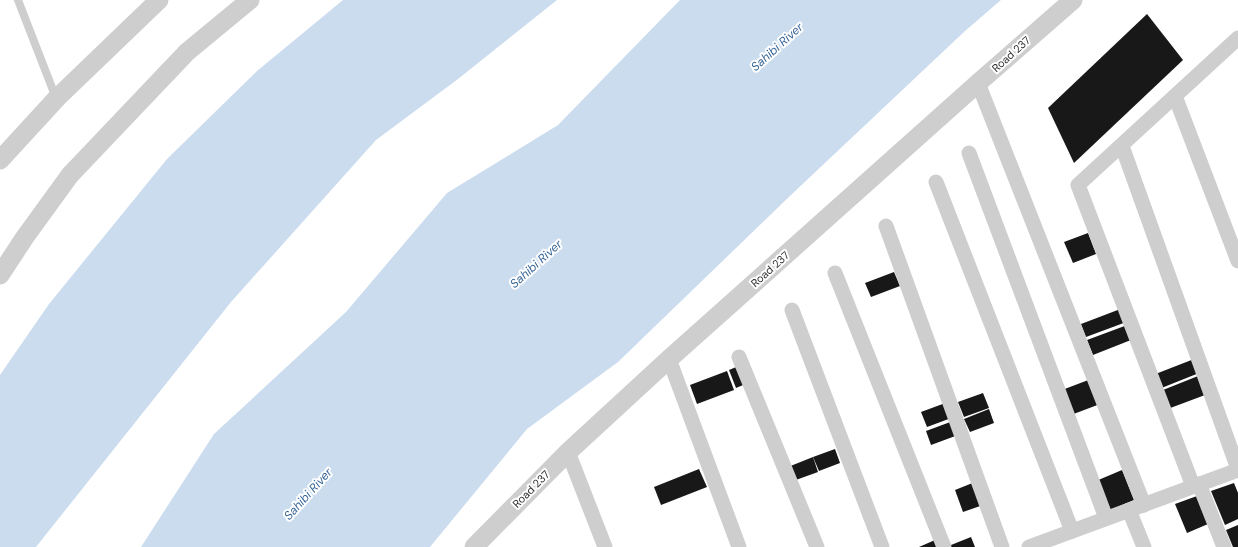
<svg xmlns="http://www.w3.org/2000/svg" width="1238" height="547" font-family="'DM Sans',sans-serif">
  <rect width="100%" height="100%" fill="#fff"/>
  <g fill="#cbdcef">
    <path d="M343,0H557L458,79L376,140L231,302L36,547H0V375L49,304L167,159L257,71Z"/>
    <path d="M680,0H1001L965,31L792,194L618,362L527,429L430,547H141L214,434L346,312L447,193L558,125Z"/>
  </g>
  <g fill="#181818">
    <path d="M1147,14L1183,60L1074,163L1048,108Z"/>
    <path d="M1088,233L1096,254L1073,263L1064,242Z"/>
    <path d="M894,272L900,286L871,297L865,283Z"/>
    <path d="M1123,308L1129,321L1086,337L1081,324Z"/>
    <path d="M1130,324L1136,338L1093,355L1087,340Z"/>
    <path d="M1194,359L1199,373L1159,389L1153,375Z"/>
    <path d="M741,365L748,383L736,388L729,370Z"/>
    <path d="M727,371L734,390L697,404L690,385Z"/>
    <path d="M1198,376L1205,395L1165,410L1158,392Z"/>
    <path d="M1091,379L1100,404L1071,415L1062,390Z"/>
    <path d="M983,393L989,408L964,417L958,402Z"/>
    <path d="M948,402L954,417L927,427L921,412Z"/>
    <path d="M989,409L994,423L970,432L964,419Z"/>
    <path d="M953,421L958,435L931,445L926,431Z"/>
    <path d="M835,449L840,463L819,471L813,457Z"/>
    <path d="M813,457L818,472L793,481L788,467Z"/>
    <path d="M699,469L707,487L661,505L654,487Z"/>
    <path d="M1122,470L1134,500L1108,511L1096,481Z"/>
    <path d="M975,482L983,505L963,512L955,490Z"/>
    <path d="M1234,483L1238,493V519L1225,525L1211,491Z"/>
    <path d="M1197,496L1208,524L1187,533L1175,504Z"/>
    <path d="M1238,525V547H1233L1226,530Z"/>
    <path d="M971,537L975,547H946Z"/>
    <path d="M935,540L937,547H919Z"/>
  </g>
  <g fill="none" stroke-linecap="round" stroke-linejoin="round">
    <path stroke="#cecece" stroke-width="8" d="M18,0L56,98"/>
    <g stroke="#cecece" stroke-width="15">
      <path d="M978,83L1144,505"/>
      <path d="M1175,96L1238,261"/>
      <path d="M1122,146L1238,469"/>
      <path d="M969,153L1106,518"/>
      <path d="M936,182L1072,531"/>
      <path d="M886,226L1002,547"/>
      <path d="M835,273L944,547"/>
      <path d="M792,310L882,547"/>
      <path d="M739,357L817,547"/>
      <path d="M669,359L739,547"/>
      <path d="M568,452L605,547"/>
      <path d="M1199,484L1224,547"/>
      <path d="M1193,486L1078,185L1238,38"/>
      <path d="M1129,510L1144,547"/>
      <path d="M1029,547L1238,470"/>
    </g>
    <g stroke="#cecece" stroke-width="19">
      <path d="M0,160L57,98L159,0"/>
      <path d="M0,275L25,237L70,175L187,52L250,0"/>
      <path d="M474,547L568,452L669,359L978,83L1073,0"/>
    </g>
  </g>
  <g text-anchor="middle" stroke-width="4" stroke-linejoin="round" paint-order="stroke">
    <g font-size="11" fill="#313131" stroke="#fff">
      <text transform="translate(1011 54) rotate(-42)" y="4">Road 237</text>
      <text transform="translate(770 269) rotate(-42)" y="4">Road 237</text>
      <text transform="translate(531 489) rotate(-45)" y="4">Road 237</text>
    </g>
    <g font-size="12" font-style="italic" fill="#396799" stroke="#fff">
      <text transform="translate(777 47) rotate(-42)" y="4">Sahibi River</text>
      <text transform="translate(536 264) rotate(-42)" y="4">Sahibi River</text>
      <text transform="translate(308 494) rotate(-48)" y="4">Sahibi River</text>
    </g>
  </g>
</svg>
